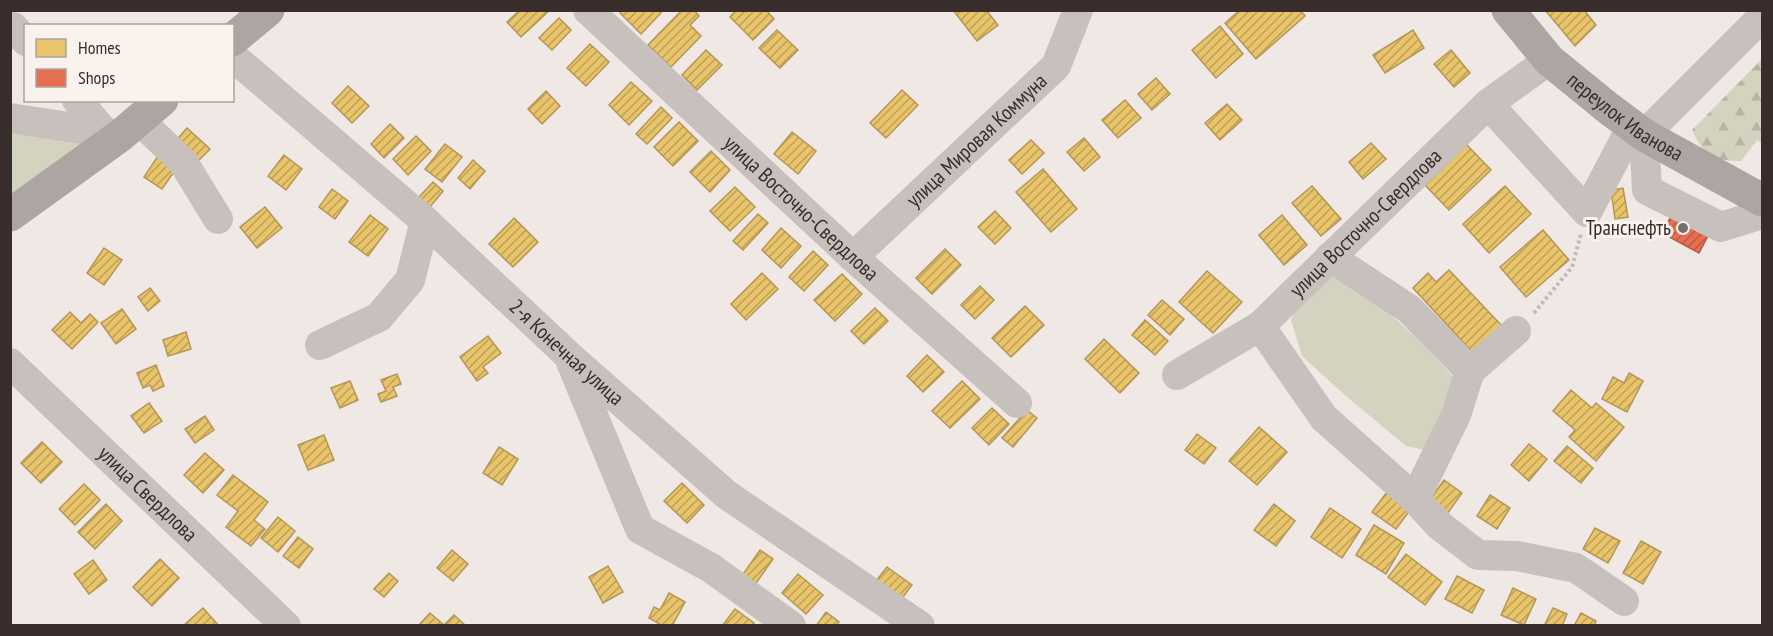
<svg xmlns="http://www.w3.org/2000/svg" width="1773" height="636" font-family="'PT Sans Narrow',sans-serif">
  <defs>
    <pattern id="forest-firs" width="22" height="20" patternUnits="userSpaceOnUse" patternTransform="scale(1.5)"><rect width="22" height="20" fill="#d3d3bf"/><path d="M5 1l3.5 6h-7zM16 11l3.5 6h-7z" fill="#b6b5a4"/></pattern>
    <pattern id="homes-hatch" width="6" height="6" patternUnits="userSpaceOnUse" patternTransform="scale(1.5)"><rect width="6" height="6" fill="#e9c46a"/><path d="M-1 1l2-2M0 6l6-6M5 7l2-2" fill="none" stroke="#bea057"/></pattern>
    <pattern id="shops-hatch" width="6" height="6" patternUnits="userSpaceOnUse" patternTransform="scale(1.5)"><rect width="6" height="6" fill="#e76f51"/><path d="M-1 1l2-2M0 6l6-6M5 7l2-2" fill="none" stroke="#bc5c43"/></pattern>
  </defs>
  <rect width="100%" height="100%" fill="#efe8e4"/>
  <g fill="#d3d3bf">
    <path d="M11,127L81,139L82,147L11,198Z"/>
    <path d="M1333,275L1369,295L1424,345L1455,379L1430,451L1406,446L1347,397L1302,356L1291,320L1301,297Z"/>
  </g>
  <path fill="url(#forest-firs)" d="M1762,59V143L1757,140L1741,161C1712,161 1704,156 1692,130Z"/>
  <g fill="url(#homes-hatch)" stroke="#b49757" stroke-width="1.5">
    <path d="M520,10H550L521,37L507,22Z"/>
    <path d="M622,10H659L661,13L641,34L620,13Z"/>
    <path d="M682,10H694L699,16L690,25L701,36L671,67L648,45Z"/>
    <path d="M736,10H766L774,19L753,40L730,17Z"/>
    <path d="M953,10H986L998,25L977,41Z"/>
    <path d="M1240,10H1300L1305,16L1256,59L1225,23Z"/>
    <path d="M1545,10H1584L1596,25L1575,46Z"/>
    <path d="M559,18L571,30L552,50L539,38Z"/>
    <path d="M1220,26L1243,54L1216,78L1192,50Z"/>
    <path d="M777,30L798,50L780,68L759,48Z"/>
    <path d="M1413,30L1424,48L1385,73L1373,55Z"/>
    <path d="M590,44L609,62L586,86L567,68Z"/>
    <path d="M706,50L722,65L697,90L682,75Z"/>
    <path d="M1451,50L1470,73L1454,87L1434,64Z"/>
    <path d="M1156,78L1170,94L1152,110L1138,94Z"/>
    <path d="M631,82L652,101L629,125L609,105Z"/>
    <path d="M348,86L369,106L352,123L332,103Z"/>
    <path d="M902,90L918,105L886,138L870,123Z"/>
    <path d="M546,91L560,106L542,124L528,109Z"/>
    <path d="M1125,100L1141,118L1118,138L1102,120Z"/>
    <path d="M1227,104L1242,120L1220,140L1205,123Z"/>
    <path d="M661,107L672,118L647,144L636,134Z"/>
    <path d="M679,122L698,141L673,166L654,147Z"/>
    <path d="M390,124L404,138L384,158L371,144Z"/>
    <path d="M187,128L210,149L196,163L174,143Z"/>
    <path d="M792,132L816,151L798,174L774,154Z"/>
    <path d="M416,136L431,151L408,175L393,159Z"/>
    <path d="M1084,138L1100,157L1084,171L1067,152Z"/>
    <path d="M1031,140L1044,153L1022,174L1009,160Z"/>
    <path d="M1464,142L1491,170L1449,210L1422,182Z"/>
    <path d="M1371,143L1386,159L1363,179L1349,162Z"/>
    <path d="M445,144L462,157L442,182L425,169Z"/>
    <path d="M711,151L730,170L710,192L690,172Z"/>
    <path d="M160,153L178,166L162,189L144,177Z"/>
    <path d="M284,155L302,169L286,190L268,176Z"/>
    <path d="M473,160L485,171L470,189L458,178Z"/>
    <path d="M1043,169L1077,209L1051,232L1016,192Z"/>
    <path d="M433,182L443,191L430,207L419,197Z"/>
    <path d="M1312,186L1341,219L1321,236L1292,203Z"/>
    <path d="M1505,186L1531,214L1489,253L1463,224Z"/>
    <path d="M735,187L755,207L730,231L710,211Z"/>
    <path d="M1623,188L1628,217L1615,219L1611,190Z"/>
    <path d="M332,189L348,201L335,219L319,207Z"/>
    <path d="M265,207L282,228L257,248L240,227Z"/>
    <path d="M995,211L1011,228L995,244L978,227Z"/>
    <path d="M758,214L768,223L743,250L733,241Z"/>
    <path d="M370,215L388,229L368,256L349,242Z"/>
    <path d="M1282,215L1307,245L1284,265L1259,235Z"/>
    <path d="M514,218L538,242L513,267L489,244Z"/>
    <path d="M781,228L801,246L781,268L762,250Z"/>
    <path d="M1543,230L1569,260L1526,297L1500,267Z"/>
    <path d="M104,248L122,260L104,285L87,273Z"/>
    <path d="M945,249L961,265L932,294L916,278Z"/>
    <path d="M813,251L828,265L804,291L789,277Z"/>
    <path d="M1449,270L1502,326L1473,353L1413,288L1428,273L1436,282Z"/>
    <path d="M1207,271L1242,302L1213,333L1179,302Z"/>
    <path d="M762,273L778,289L746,320L731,304Z"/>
    <path d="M842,274L862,294L835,321L814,300Z"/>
    <path d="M980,286L994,300L975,319L961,305Z"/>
    <path d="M150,288L160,301L148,311L138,297Z"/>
    <path d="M1162,300L1184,319L1170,335L1148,315Z"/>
    <path d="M1025,306L1044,325L1011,357L992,338Z"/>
    <path d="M875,308L888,321L864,344L851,331Z"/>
    <path d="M122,309L136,329L116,344L101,323Z"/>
    <path d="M70,312L81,323L90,314L98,322L72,349L52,330Z"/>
    <path d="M1145,320L1168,341L1155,355L1132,335Z"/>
    <path d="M186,332L191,349L168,356L163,340Z"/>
    <path d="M488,336L501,353L483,367L488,373L477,381L460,357Z"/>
    <path d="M1104,339L1139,373L1120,393L1085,359Z"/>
    <path d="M927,355L944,372L923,392L907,376Z"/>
    <path d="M156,365L164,386L153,391L150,385L143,388L137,373Z"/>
    <path d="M1629,373L1643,381L1627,412L1602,399L1613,377L1624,383Z"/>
    <path d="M397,374L401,384L393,387L397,396L381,402L378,394L386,391L381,380Z"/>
    <path d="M350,381L358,400L340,408L331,388Z"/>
    <path d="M962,381L980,399L950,428L932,411Z"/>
    <path d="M1571,390L1592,408L1596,403L1624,427L1596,461L1569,437L1575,430L1553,411Z"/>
    <path d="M149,403L162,421L144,433L131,416Z"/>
    <path d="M992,408L1009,424L989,445L972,428Z"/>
    <path d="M1027,410L1037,418L1013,447L1002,438Z"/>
    <path d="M205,416L214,430L195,443L185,429Z"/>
    <path d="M1259,427L1287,452L1257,485L1229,461Z"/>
    <path d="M1197,434L1216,448L1204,464L1185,450Z"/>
    <path d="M324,435L334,460L308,470L298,445Z"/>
    <path d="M42,442L62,462L41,483L21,463Z"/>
    <path d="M1529,444L1547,459L1529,481L1511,465Z"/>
    <path d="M1567,446L1593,468L1581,483L1554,461Z"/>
    <path d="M499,447L518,459L502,485L483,473Z"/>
    <path d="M205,453L224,470L203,493L184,475Z"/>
    <path d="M233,475L268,502L254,520L265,529L251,546L226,527L238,511L217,495Z"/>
    <path d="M1444,480L1462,493L1447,514L1429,501Z"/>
    <path d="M682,483L704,505L687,523L664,501Z"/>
    <path d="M84,484L100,500L75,525L59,509Z"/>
    <path d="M1387,492L1411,509L1396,529L1372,512Z"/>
    <path d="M1490,495L1510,508L1497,529L1477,516Z"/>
    <path d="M106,504L122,521L95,549L78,532Z"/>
    <path d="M1274,504L1295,521L1276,546L1254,530Z"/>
    <path d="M1330,508L1361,529L1342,558L1311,537Z"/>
    <path d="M278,517L295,531L278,552L261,538Z"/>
    <path d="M1374,525L1404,543L1386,574L1356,555Z"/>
    <path d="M1595,528L1620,541L1608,563L1583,549Z"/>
    <path d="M298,537L313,549L299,568L283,556Z"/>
    <path d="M1641,541L1661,552L1643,584L1623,573Z"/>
    <path d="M452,550L468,564L453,581L437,568Z"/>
    <path d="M760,550L773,559L754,586L741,577Z"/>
    <path d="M1406,554L1442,582L1425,605L1388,577Z"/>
    <path d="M160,559L179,578L152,606L133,587Z"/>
    <path d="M93,560L107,580L89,594L74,574Z"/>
    <path d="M608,566L623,592L603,603L589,577Z"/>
    <path d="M887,567L912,585L900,601L875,582Z"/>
    <path d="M389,573L398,581L384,597L374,589Z"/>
    <path d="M798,574L823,595L806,614L782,593Z"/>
    <path d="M1457,576L1484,590L1472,613L1445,599Z"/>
    <path d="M1513,588L1536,599L1524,625L1501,615Z"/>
    <path d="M669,593L685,602L672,626H663L649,618L654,607L660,610Z"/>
    <path d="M203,608L219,626H183Z"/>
    <path d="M1553,608L1567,614L1562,626H1544Z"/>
    <path d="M735,609L754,623L752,626H722Z"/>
    <path d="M826,612L839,622L836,626H816Z"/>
    <path d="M430,613L444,625L454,615L465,625V626H418Z"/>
    <path d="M1581,613L1596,621L1594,626H1574Z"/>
  </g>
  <path fill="url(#shops-hatch)" stroke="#b35b46" stroke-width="1.5" d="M1673,213L1710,232L1699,253L1662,233Z"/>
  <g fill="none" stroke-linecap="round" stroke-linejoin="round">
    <path stroke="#c1b9b5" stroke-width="4" stroke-dasharray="3 3" stroke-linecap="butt" d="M1534,313L1572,267L1581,234"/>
    <g stroke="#c8c0bd" stroke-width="30">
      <path id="s1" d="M588,10L853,257L1017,403"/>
      <path d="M1762,17L1644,135L1647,190L1721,227L1762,214"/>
      <path d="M13,27L26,41"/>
      <path id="s2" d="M232,56L425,221L569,356L727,495L920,626"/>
      <path d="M77,100L105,133"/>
      <path d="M1488,104L1587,212L1632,126"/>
      <path d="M10,118L121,135"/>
      <path d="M139,120L183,162L218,219"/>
      <path id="s3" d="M853,257L1056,66L1078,10"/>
      <path d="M1260,326L1324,418L1415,499L1456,415L1470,371L1409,309L1330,257"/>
      <path d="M320,345L379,317L410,280L425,221"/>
      <path d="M571,362L640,529L711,568L791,626"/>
      <path id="s4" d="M10,363L286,626"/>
      <path d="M1470,371L1516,331"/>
      <path id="s5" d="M1177,375L1260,326L1488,104L1549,60"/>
      <path d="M1415,499L1439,525L1478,555L1517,556L1576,568L1624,601"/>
    </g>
    <g stroke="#ada5a2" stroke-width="33">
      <path id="s6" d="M1508,10L1549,60L1608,108L1644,135L1762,200"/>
      <path d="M232,40L268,10"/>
      <path d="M10,215L121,135L162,100"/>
    </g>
  </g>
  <circle fill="#796e6c" stroke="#faf2ed" stroke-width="2" cx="1683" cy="228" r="6"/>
  <g text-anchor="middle" stroke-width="6" stroke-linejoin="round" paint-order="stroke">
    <g font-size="21" fill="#392d2b" stroke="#faf2ed">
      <text dy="7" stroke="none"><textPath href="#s6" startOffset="160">переулок Иванова</textPath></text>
      <text dy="7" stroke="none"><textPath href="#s3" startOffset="170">улица Мировая Коммуна</textPath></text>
      <text dy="7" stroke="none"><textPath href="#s1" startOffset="291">улица Восточно-Свердлова</textPath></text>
      <text dy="7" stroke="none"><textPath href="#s5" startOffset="244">улица Восточно-Свердлова</textPath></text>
      <text dy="7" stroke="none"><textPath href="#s2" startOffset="447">2-я Конечная улица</textPath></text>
      <text dy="7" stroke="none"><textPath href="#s4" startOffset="190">улица Свердлова</textPath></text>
    </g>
    <g font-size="21" fill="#392d2b" stroke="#faf2ed" text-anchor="end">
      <text x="1671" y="235">Транснефть</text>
    </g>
  </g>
  <rect width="1773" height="636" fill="none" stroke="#392d2b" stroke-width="24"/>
  <rect x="24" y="24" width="210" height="78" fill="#faf2ed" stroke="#ada39f" stroke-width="1.5"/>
  <rect x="36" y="39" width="30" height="18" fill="#e9c46a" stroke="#ada39f" stroke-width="1.5"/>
  <text x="78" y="54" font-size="18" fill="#392d2b">Homes</text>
  <rect x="36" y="69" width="30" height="18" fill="#e76f51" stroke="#ada39f" stroke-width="1.5"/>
  <text x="78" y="84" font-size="18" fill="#392d2b">Shops</text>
</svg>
